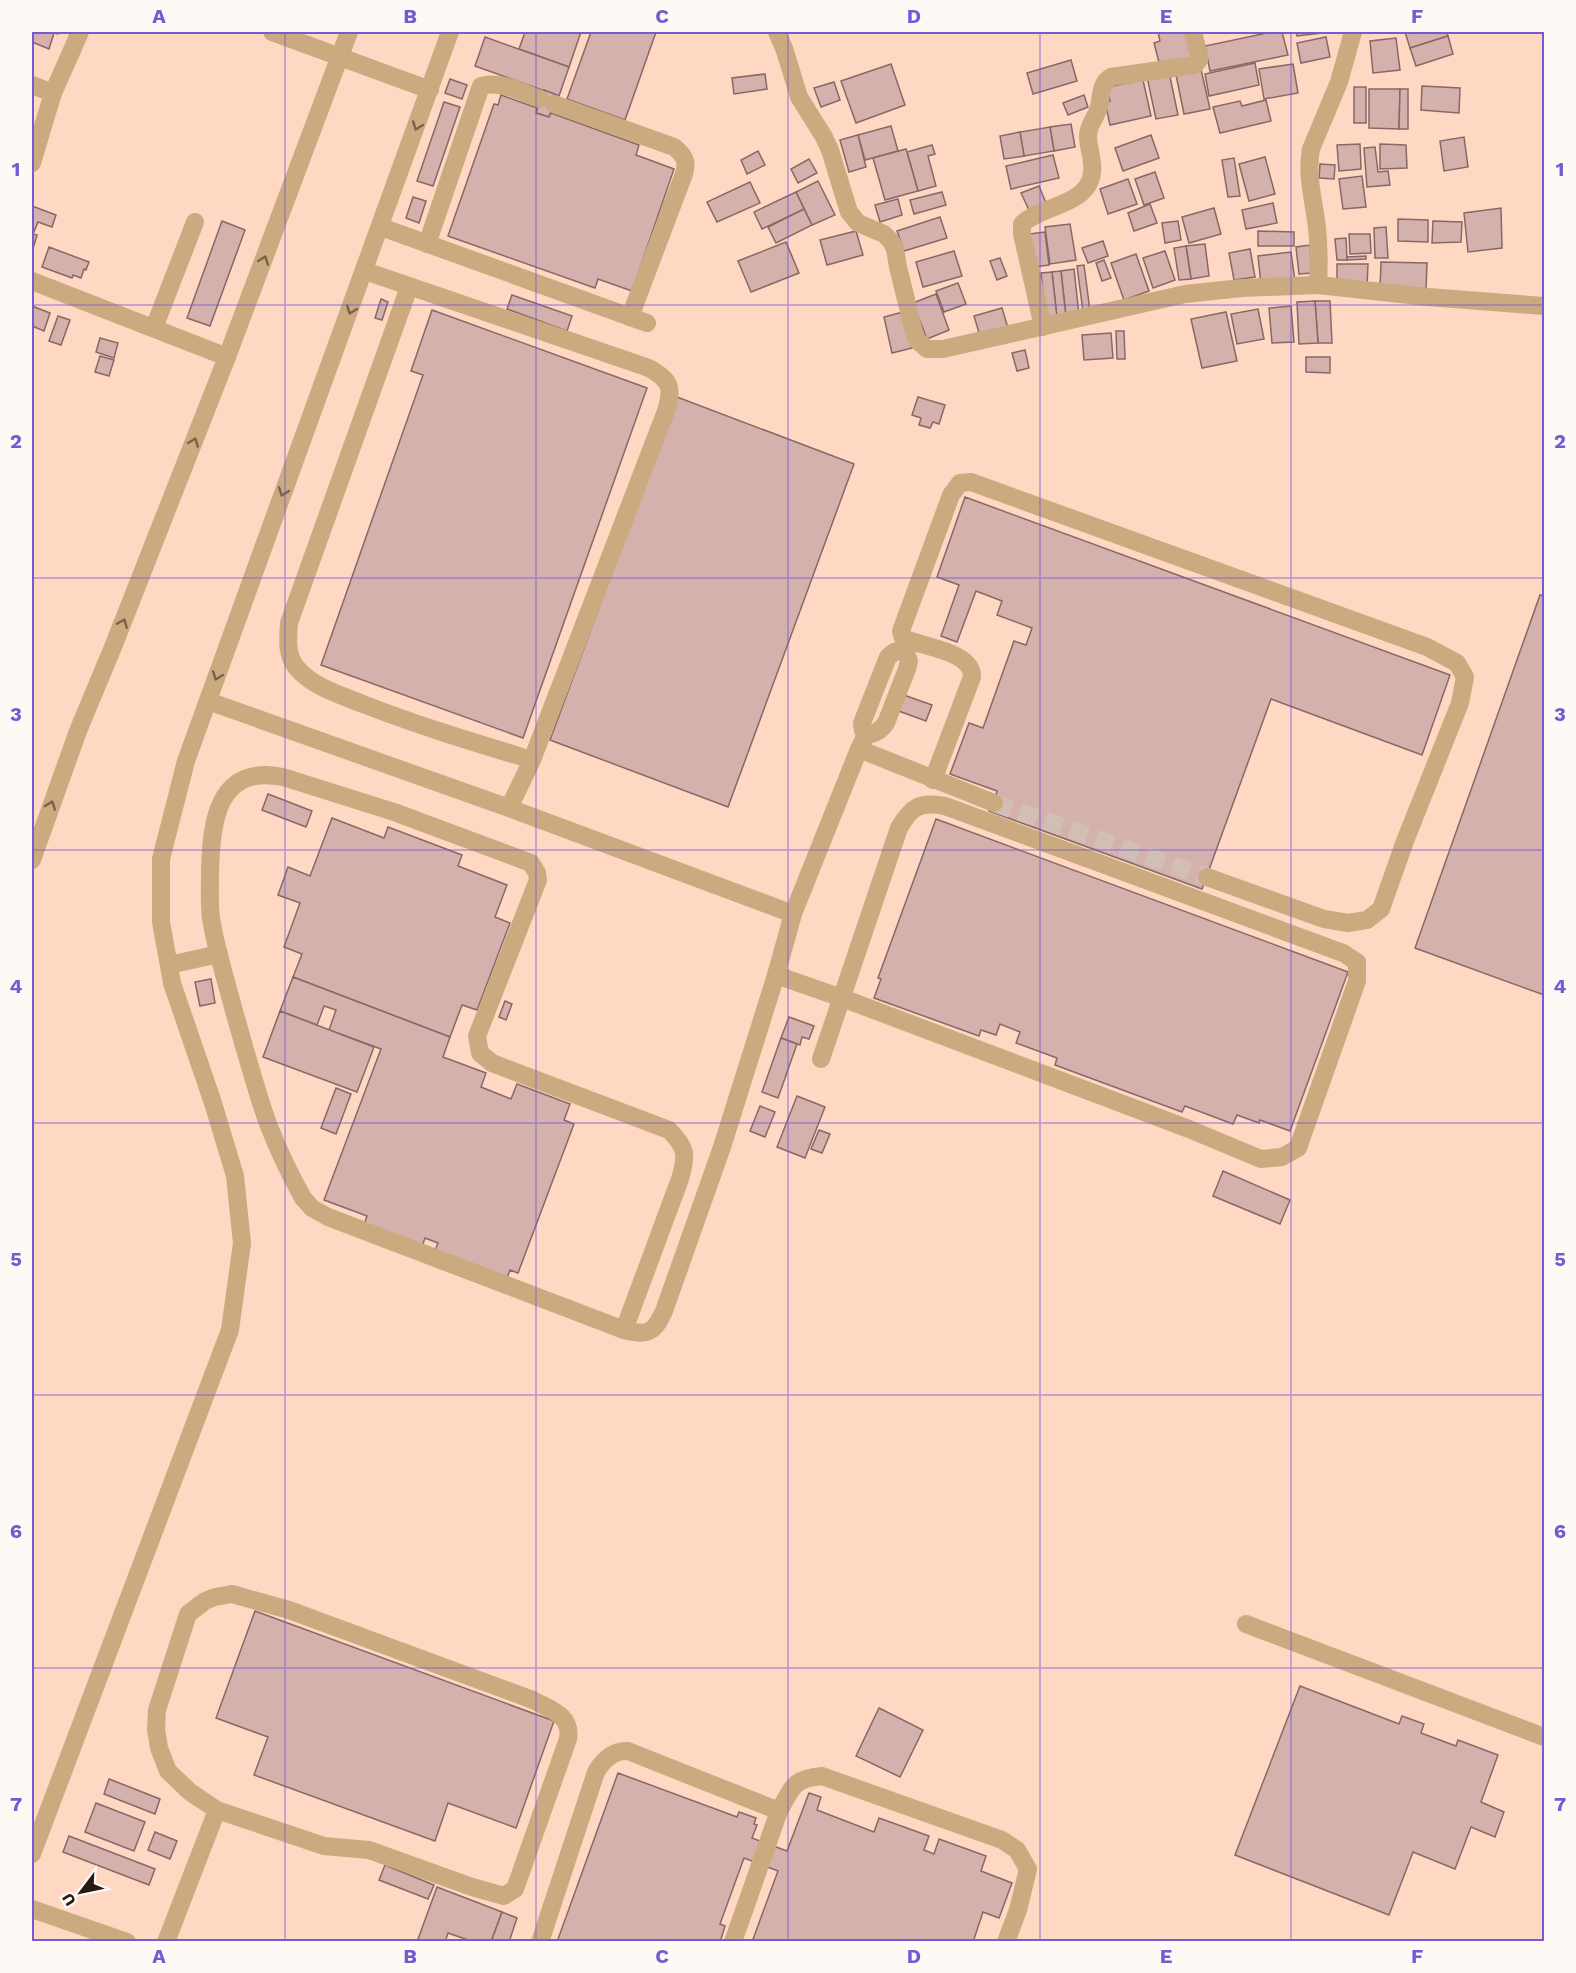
<svg xmlns="http://www.w3.org/2000/svg" width="1576" height="1973" font-family="'Work Sans',sans-serif">
  <rect width="100%" height="100%" fill="#fce8de"/>
  <rect fill="#ffd8c3" x="32" y="32" width="1512" height="1909"/>
  <g fill="#d5b1ae" stroke="#886865" stroke-width="1.5">
    <path d="M32,32H59L58,34L54,33L49,49L32,42Z"/>
    <path d="M525,32H581L569,67L519,49Z"/>
    <path d="M591,32H656L625,120L567,99Z"/>
    <path d="M1158,32H1187L1193,59L1160,66L1154,43L1160,41Z"/>
    <path d="M1272,32H1282L1288,55L1210,71L1205,46Z"/>
    <path d="M1296,32H1331L1297,36Z"/>
    <path d="M1405,32H1446L1448,36L1410,48Z"/>
    <path d="M1448,36L1453,54L1416,66L1410,48Z"/>
    <path d="M485,37L569,67L559,96L475,66Z"/>
    <path d="M1326,37L1330,57L1301,63L1297,43Z"/>
    <path d="M1396,38L1400,70L1373,73L1370,41Z"/>
    <path d="M1071,60L1077,81L1033,94L1027,73Z"/>
    <path d="M1255,63L1259,85L1209,96L1205,74Z"/>
    <path d="M891,64L905,105L856,123L841,81Z"/>
    <path d="M1293,64L1298,93L1264,99L1259,69Z"/>
    <path d="M1200,65L1210,109L1184,114L1175,70Z"/>
    <path d="M1169,72L1178,115L1156,119L1147,77Z"/>
    <path d="M765,74L767,89L734,94L732,78Z"/>
    <path d="M450,79L467,85L462,99L445,93Z"/>
    <path d="M1143,80L1151,116L1110,125L1105,102L1110,101L1107,87Z"/>
    <path d="M834,82L840,100L821,107L814,88Z"/>
    <path d="M1422,86L1460,88L1459,113L1421,110Z"/>
    <rect x="1354" y="87" width="12" height="36"/>
    <path d="M1369,89H1400L1399,129L1369,128Z"/>
    <path d="M1400,89H1408V129H1399Z"/>
    <path d="M544,90L557,95L549,117L536,113Z"/>
    <path d="M501,95L537,108L536,113L549,117L551,113L639,145L636,155L674,169L632,291L598,279L595,288L448,236L494,104L498,105Z"/>
    <path d="M1084,95L1088,107L1068,115L1063,103Z"/>
    <path d="M1266,100L1271,121L1220,133L1213,107L1240,101L1242,106Z"/>
    <path d="M444,102L460,107L433,186L417,181Z"/>
    <path d="M1071,124L1075,147L1054,151L1050,127Z"/>
    <path d="M891,126L898,151L865,160L858,135Z"/>
    <path d="M1050,127L1054,151L1024,156L1020,132Z"/>
    <path d="M1020,132L1024,156L1004,159L1000,136Z"/>
    <path d="M858,135L866,167L849,172L840,140Z"/>
    <path d="M1151,135L1159,158L1123,171L1115,148Z"/>
    <path d="M1464,137L1468,167L1444,171L1440,141Z"/>
    <path d="M1360,144L1361,169L1339,171L1337,145Z"/>
    <path d="M1380,144L1406,145L1407,168L1380,169Z"/>
    <path d="M932,145L935,154L928,156L936,186L918,191L907,152Z"/>
    <path d="M1375,147L1378,172L1388,171L1390,185L1367,187L1364,148Z"/>
    <path d="M906,149L918,191L885,200L873,158Z"/>
    <path d="M758,151L765,165L747,174L741,160Z"/>
    <path d="M1053,155L1059,178L1011,189L1006,166Z"/>
    <path d="M1265,157L1275,194L1249,201L1239,164Z"/>
    <path d="M1234,158L1240,196L1228,197L1222,160Z"/>
    <path d="M809,159L817,173L798,183L791,169Z"/>
    <path d="M1320,164L1335,165L1334,179L1319,178Z"/>
    <path d="M1155,172L1164,198L1144,205L1135,179Z"/>
    <path d="M1362,176L1366,207L1343,209L1339,179Z"/>
    <path d="M1128,179L1137,204L1108,214L1100,189Z"/>
    <path d="M818,181L835,215L812,225L796,192Z"/>
    <path d="M750,182L760,203L717,222L707,202Z"/>
    <path d="M1039,186L1046,203L1029,210L1021,193Z"/>
    <path d="M796,192L804,209L762,229L754,212Z"/>
    <path d="M942,192L946,205L914,214L910,200Z"/>
    <path d="M413,197L426,201L419,223L406,218Z"/>
    <path d="M898,199L902,215L880,222L875,205Z"/>
    <path d="M1273,203L1277,223L1246,229L1242,210Z"/>
    <path d="M1150,204L1157,223L1134,231L1128,213Z"/>
    <path d="M32,206L56,215L52,227L38,222L33,234L37,235L32,252Z"/>
    <path d="M1214,208L1221,234L1189,243L1182,217Z"/>
    <path d="M1501,208L1502,248L1468,252L1464,213Z"/>
    <path d="M804,209L812,225L776,243L768,227Z"/>
    <path d="M940,217L947,238L904,251L897,231Z"/>
    <path d="M1398,219L1428,220V242L1398,241Z"/>
    <path d="M222,221L245,230L210,326L187,318Z"/>
    <path d="M1178,221L1181,240L1165,243L1162,223Z"/>
    <path d="M1433,221L1462,222L1461,242L1432,243Z"/>
    <path d="M1070,224L1076,260L1050,264L1045,227Z"/>
    <path d="M1386,227L1388,258H1375L1374,228Z"/>
    <path d="M856,231L863,255L827,265L820,240Z"/>
    <path d="M1258,231L1294,232V246H1258Z"/>
    <path d="M1045,232L1049,265L1034,267L1030,234Z"/>
    <path d="M1349,234H1370L1371,253L1350,254Z"/>
    <path d="M1346,238L1347,260H1337L1335,239Z"/>
    <path d="M1103,241L1108,256L1088,263L1082,248Z"/>
    <path d="M786,242L799,273L751,292L738,261Z"/>
    <path d="M1205,244L1209,276L1191,279L1186,246Z"/>
    <path d="M1310,245L1312,273L1299,274L1296,247Z"/>
    <path d="M1186,246L1191,279L1179,280L1174,248Z"/>
    <path d="M49,247L89,262L86,270L84,269L81,278L73,275L72,278L42,267Z"/>
    <path d="M1250,249L1255,277L1234,280L1229,253Z"/>
    <path d="M954,251L962,276L923,287L916,262Z"/>
    <path d="M1165,251L1175,280L1153,288L1143,258Z"/>
    <path d="M1291,252L1295,281L1261,285L1258,256Z"/>
    <path d="M1136,254L1149,291L1124,300L1111,263Z"/>
    <path d="M1366,256V259L1347,260V257Z"/>
    <path d="M1000,258L1007,276L997,280L990,261Z"/>
    <path d="M1104,260L1111,278L1102,281L1096,263Z"/>
    <path d="M1381,262L1427,263L1426,290L1380,289Z"/>
    <path d="M1337,264H1368L1367,287L1337,286Z"/>
    <path d="M1084,265L1090,311L1083,312L1077,266Z"/>
    <path d="M1074,269L1079,315L1066,317L1061,271Z"/>
    <path d="M1061,271L1066,317L1057,318L1052,272Z"/>
    <path d="M1052,272L1057,318L1046,319L1041,273Z"/>
    <path d="M958,283L966,304L944,312L936,291Z"/>
    <path d="M936,294L949,330L927,339L913,303Z"/>
    <path d="M512,295L572,316L567,331L507,309Z"/>
    <path d="M381,299L388,302L382,320L375,318Z"/>
    <path d="M1315,301H1330L1332,343H1318Z"/>
    <path d="M1315,301L1318,343L1299,344L1297,302Z"/>
    <path d="M32,306L50,313L44,331L32,326Z"/>
    <path d="M1291,306L1294,342L1272,343L1269,308Z"/>
    <path d="M1002,308L1008,328L980,336L974,316Z"/>
    <path d="M1258,309L1264,339L1237,344L1231,314Z"/>
    <path d="M432,310L647,388L523,738L321,665L423,375L411,371Z"/>
    <path d="M903,312L912,348L892,353L884,317Z"/>
    <path d="M1226,312L1237,361L1202,368L1191,319Z"/>
    <path d="M58,316L70,320L61,345L49,341Z"/>
    <path d="M1116,331H1124L1125,359H1117Z"/>
    <path d="M1111,333L1113,358L1084,360L1082,335Z"/>
    <path d="M100,338L118,343L114,358L96,352Z"/>
    <path d="M1025,350L1029,368L1017,371L1012,353Z"/>
    <path d="M100,356L114,360L109,376L95,372Z"/>
    <path d="M1306,357H1330V373L1306,372Z"/>
    <path d="M677,397L854,464L728,807L550,740Z"/>
    <path d="M918,397L945,405L939,424L933,422L930,428L919,425L921,418L912,415Z"/>
    <path d="M965,497L1450,675L1422,755L1271,699L1202,889L989,811L994,803L997,791L950,774L969,723L983,728L1014,641L1026,645L1032,628L997,615L1002,601L976,591L957,642L941,636L959,585L937,577Z"/>
    <path d="M1540,595L1544,596V995L1415,948Z"/>
    <path d="M901,694L932,705L926,721L896,710Z"/>
    <path d="M268,794L312,811L306,827L262,810Z"/>
    <path d="M332,818L384,838L388,827L462,855L458,866L507,885L495,917L510,923L477,1010L462,1005L450,1037L293,977L302,954L284,947L300,903L278,895L288,867L310,876Z"/>
    <path d="M936,819L1348,972L1290,1131L1260,1120L1259,1123L1237,1115L1233,1124L1185,1106L1182,1112L1055,1065L1057,1058L1016,1043L1020,1032L1000,1024L996,1035L981,1030L979,1036L874,998L881,979L878,978Z"/>
    <path d="M293,977L450,1037L443,1057L486,1073L481,1087L511,1099L517,1084L570,1104L564,1120L574,1124L518,1273L510,1270L506,1281L434,1253L438,1243L425,1238L421,1249L363,1227L367,1216L324,1200L381,1049L329,1030L336,1010L324,1006L317,1025L280,1011Z"/>
    <path d="M211,979L215,1003L200,1006L195,982Z"/>
    <path d="M505,1001L512,1004L506,1020L499,1017Z"/>
    <path d="M280,1011L374,1047L357,1092L263,1057Z"/>
    <path d="M789,1017L814,1026L809,1039L802,1037L800,1045L781,1038Z"/>
    <path d="M781,1038L797,1044L778,1098L762,1092Z"/>
    <path d="M336,1088L351,1094L336,1134L321,1128Z"/>
    <path d="M797,1096L825,1107L805,1158L777,1147Z"/>
    <path d="M760,1106L775,1112L765,1137L750,1131Z"/>
    <path d="M819,1130L830,1134L822,1153L811,1149Z"/>
    <path d="M1223,1171L1290,1200L1280,1224L1213,1196Z"/>
    <path d="M255,1611L554,1721L516,1828L448,1803L435,1841L254,1775L268,1737L216,1718Z"/>
    <path d="M1300,1686L1399,1724L1402,1716L1424,1724L1421,1733L1456,1746L1458,1740L1498,1755L1481,1802L1504,1812L1495,1837L1471,1827L1455,1869L1413,1852L1389,1915L1235,1855Z"/>
    <path d="M879,1708L923,1730L900,1777L856,1756Z"/>
    <path d="M618,1773L737,1817L739,1812L756,1818L754,1824L757,1825L752,1838L787,1851L809,1793L821,1797L817,1810L874,1832L879,1818L929,1836L924,1850L934,1854L939,1839L986,1856L981,1871L1012,1883L999,1918L983,1912L973,1942H752L778,1871L744,1858L720,1924L725,1926L720,1942H557Z"/>
    <path d="M109,1779L160,1799L155,1814L104,1794Z"/>
    <path d="M96,1803L145,1822L134,1851L85,1832Z"/>
    <path d="M155,1832L177,1841L170,1859L148,1850Z"/>
    <path d="M69,1836L155,1869L149,1885L63,1852Z"/>
    <path d="M385,1865L434,1885L428,1899L379,1880Z"/>
    <path d="M437,1887L502,1912L491,1942H467L468,1940L448,1933L445,1942H417Z"/>
    <path d="M502,1912L517,1918L509,1942H491Z"/>
  </g>
  <g fill="none" stroke-linecap="round" stroke-linejoin="round">
    <path stroke="#d1bfb6" stroke-width="18" stroke-dasharray="18 9" stroke-linecap="butt" d="M994,803L1207,877"/>
    <g stroke="#ccaa7f" stroke-width="18">
      <path d="M272,32L430,90"/>
      <path d="M777,32L785,51L799,97L824,137L830,150L849,212L858,223L884,234L891,241L895,249L898,267L914,332L917,340L927,349H943L1185,294L1242,288L1318,285L1428,297L1544,306"/>
      <path d="M32,85L53,93"/>
      <path d="M554,104L674,147C684,155 688,161 684,174L630,317"/>
      <path d="M32,163L53,93L80,32"/>
      <path d="M381,227L647,323"/>
      <path d="M427,244L481,86C500,80 522,92 540,99"/>
      <path d="M365,271L649,368C671,381 673,387 666,411L532,760L509,808"/>
      <path d="M32,281L227,357"/>
      <path d="M1318,285C1319,266 1319,247 1317,228C1314,201 1306,176 1311,149L1339,82L1353,32"/>
      <path d="M409,287L289,623C288,638 286,654 296,667C312,687 341,695 363,704C419,726 476,743 532,760"/>
      <path d="M1043,327L1022,234V224C1041,205 1088,206 1092,173C1094,161 1088,148 1088,136C1088,125 1095,119 1098,110C1102,99 1099,83 1111,77L1195,65L1199,60V56L1193,32"/>
      <path d="M154,328L195,222"/>
      <path d="M904,648L894,652L888,657L862,723L863,731L866,735L859,749L994,803"/>
      <path d="M208,701L509,808L793,914"/>
      <path d="M866,735C875,734 880,731 886,723L907,669L909,661L904,648L907,640"/>
      <path d="M933,780L972,677C973,651 922,647 903,638L901,631L951,495L960,483L971,482L1427,647L1457,663L1465,677L1460,703L1405,841L1381,909L1367,920L1348,923L1324,919L1207,877"/>
      <path d="M32,860L78,731L113,647L227,357L349,32"/>
      <path d="M169,965L219,954"/>
      <path d="M776,975L842,998L1189,1129L1261,1159L1282,1157L1298,1148L1357,981V962L1343,953L945,806C920,801 911,807 899,828L821,1059"/>
      <path d="M624,1330L680,1179C687,1155 687,1148 669,1130L492,1063L480,1053L477,1036L538,880L537,873L531,863L394,812L283,777C217,764 211,822 210,873C210,887 209,903 211,918C216,950 226,980 234,1011C245,1049 255,1087 268,1124C278,1149 290,1175 303,1198L312,1208L328,1217L624,1330C648,1336 654,1333 664,1311L722,1147L776,975L793,914L859,749"/>
      <path d="M1246,1624L1544,1737"/>
      <path d="M32,1854L230,1330L242,1243L235,1176L213,1103L172,983L161,922V859L186,761L450,32"/>
      <path d="M32,1909L127,1942"/>
      <path d="M166,1942L217,1810L190,1792L168,1771L159,1748L156,1729L157,1710L188,1614L205,1601L215,1597L232,1594L289,1610L533,1700C551,1710 572,1715 568,1739L515,1889L504,1896L472,1887L369,1850L324,1846L217,1810"/>
      <path d="M540,1942L596,1772C603,1760 614,1750 628,1751L779,1811C793,1787 792,1779 822,1776L1002,1840L1017,1850L1028,1869L1018,1910L1006,1942"/>
      <path d="M733,1942L779,1811"/>
    </g>
  </g>
  <defs><path id="oneway-chevron" d="M-2-3.5L2.5 0L-2 3.5" fill="none" stroke-width="1.6" stroke-linecap="round" stroke-linejoin="round" transform="scale(1.5)"/></defs>
  <g stroke="#78624a">
    <use href="#oneway-chevron" transform="translate(417 126) rotate(110)"/>
    <use href="#oneway-chevron" transform="translate(264 260) rotate(-69)"/>
    <use href="#oneway-chevron" transform="translate(351 310) rotate(110)"/>
    <use href="#oneway-chevron" transform="translate(194 442) rotate(-69)"/>
    <use href="#oneway-chevron" transform="translate(283 492) rotate(110)"/>
    <use href="#oneway-chevron" transform="translate(123 623) rotate(-68)"/>
    <use href="#oneway-chevron" transform="translate(217 676) rotate(110)"/>
    <use href="#oneway-chevron" transform="translate(51 805) rotate(-70)"/>
  </g>
  <path fill="none" stroke="#755ad4" stroke-width="1.5" stroke-opacity="0.55" d="M285,32V1942M536,32V1942M788,32V1942M1040,32V1942M1291,32V1942M32,305H1544M32,578H1544M32,850H1544M32,1123H1544M32,1395H1544M32,1668H1544"/>
  <rect width="1576" height="1973" fill="none" stroke="#fff9f5" stroke-width="66"/>
  <g transform="translate(81 1892) rotate(238)" stroke="#fff9f5" stroke-width="4.5" paint-order="stroke">
  <path d="M0-4.5L10 22L0 15L-10 22Z" fill="#251a14"/>
  <text y="-9" font-size="16" font-weight="bold" text-anchor="middle" fill="#251a14">U</text>
  </g>
  <rect x="33" y="33" width="1510" height="1907" fill="none" stroke="#755ad4" stroke-width="2"/>
  <g font-size="20" text-anchor="middle" font-weight="bold" fill="#755ad4">
    <text x="159" y="23">A</text>
    <text x="410" y="23">B</text>
    <text x="662" y="23">C</text>
    <text x="914" y="23">D</text>
    <text x="1166" y="23">E</text>
    <text x="1417" y="23">F</text>
    <text x="16" y="176">1</text>
    <text x="1560" y="176">1</text>
    <text x="16" y="448">2</text>
    <text x="1560" y="448">2</text>
    <text x="16" y="721">3</text>
    <text x="1560" y="721">3</text>
    <text x="16" y="993">4</text>
    <text x="1560" y="993">4</text>
    <text x="16" y="1266">5</text>
    <text x="1560" y="1266">5</text>
    <text x="16" y="1538">6</text>
    <text x="1560" y="1538">6</text>
    <text x="16" y="1811">7</text>
    <text x="1560" y="1811">7</text>
    <text x="159" y="1963">A</text>
    <text x="410" y="1963">B</text>
    <text x="662" y="1963">C</text>
    <text x="914" y="1963">D</text>
    <text x="1166" y="1963">E</text>
    <text x="1417" y="1963">F</text>
  </g>
</svg>
